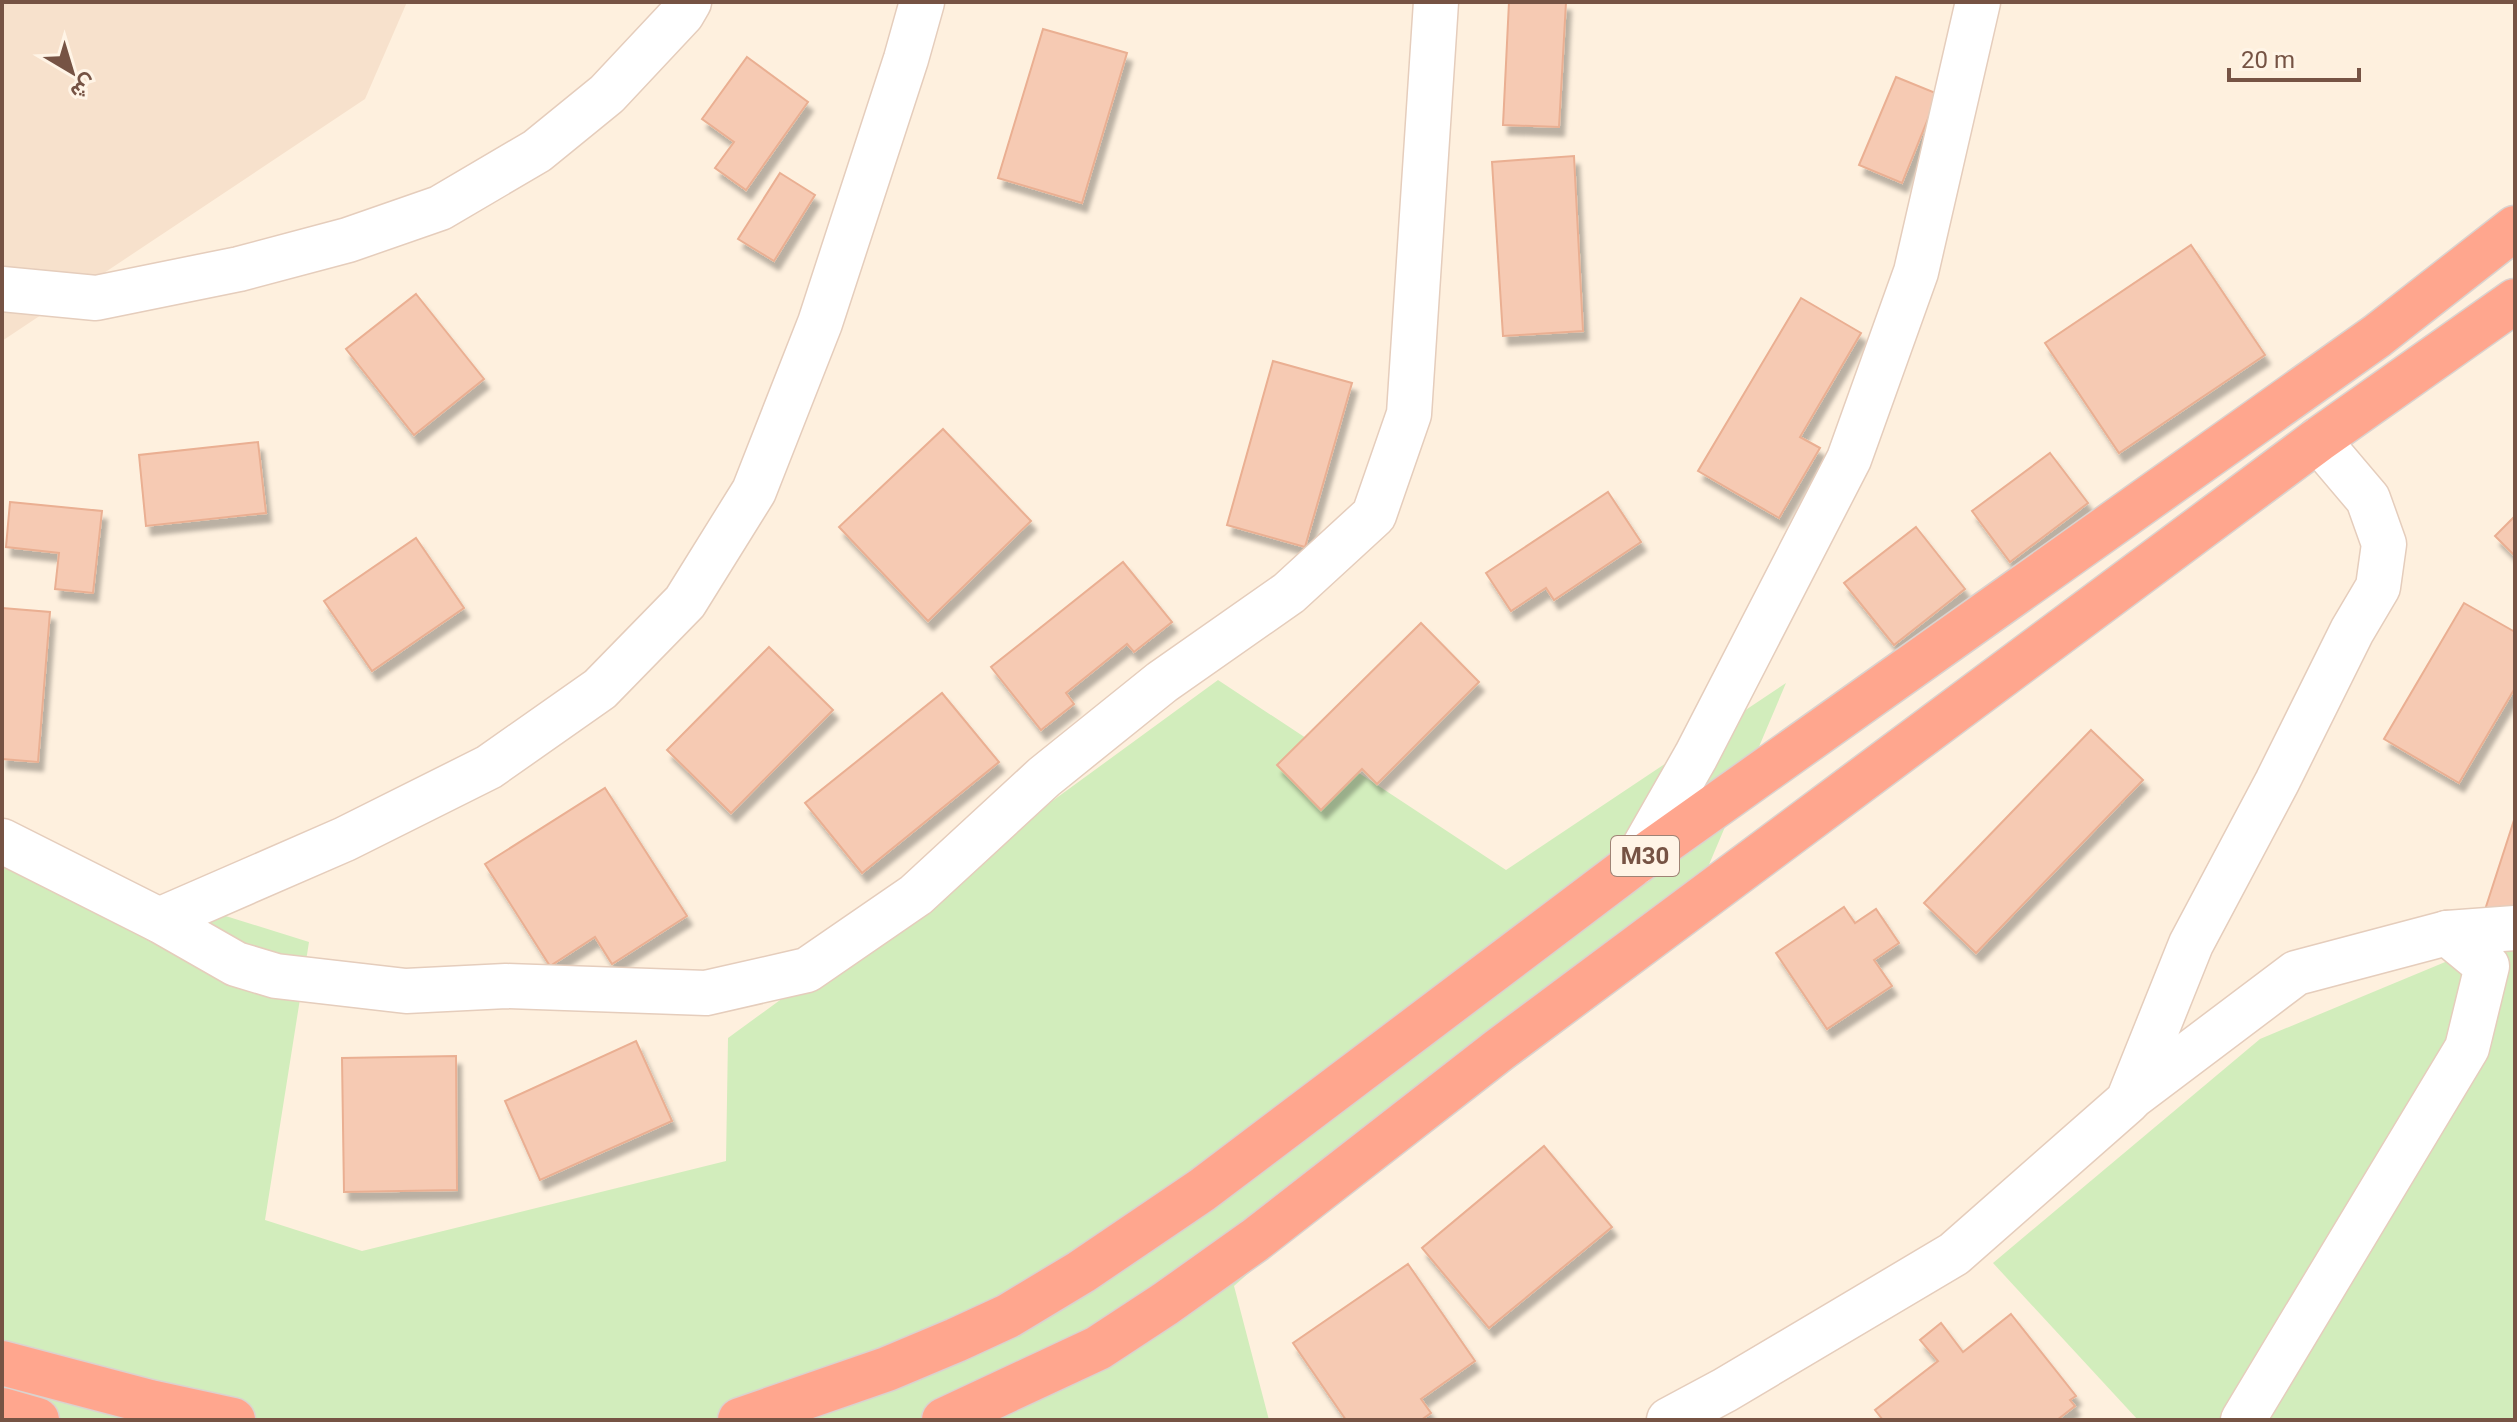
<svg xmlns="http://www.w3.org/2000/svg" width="2517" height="1422" font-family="Roboto,Vazirmatn,sans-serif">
  <defs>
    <filter id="shadow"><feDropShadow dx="5" dy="9" stdDeviation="2" flood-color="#0004"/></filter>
  </defs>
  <rect width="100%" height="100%" fill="#fef0de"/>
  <path fill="#f7e1cc" d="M2,2H407L365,99L2,341Z"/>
  <g fill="#d2edbc">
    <path d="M1218,680L1506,870L1786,683L1708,867L1234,1286L1269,1420H2V846L309,942L265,1220L362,1251L726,1161L728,1038Z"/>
    <path d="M2515,933V1420H2138L1993,1263L2260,1039Z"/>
  </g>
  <g fill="#f6cab3" stroke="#eaaf92" stroke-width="2" filter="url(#shadow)">
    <path d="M1509,2H1566L1559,127L1503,125Z"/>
    <path d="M1043,29L1127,53L1082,203L998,178Z"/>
    <path d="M747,57L808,102L746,190L715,168L734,142L702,119Z"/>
    <path d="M1896,77L1938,94L1902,183L1859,165Z"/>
    <path d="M1574,156L1583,331L1503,336L1492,162Z"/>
    <path d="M780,173L815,195L774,261L738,239Z"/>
    <path d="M2191,245L2265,355L2119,453L2045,343Z"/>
    <path d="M416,294L484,379L414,435L346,349Z"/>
    <path d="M1801,298L1861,333L1800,437L1820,448L1779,518L1698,471Z"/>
    <path d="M1273,361L1352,383L1305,547L1227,525Z"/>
    <path d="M943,429L1031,521L928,621L839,527Z"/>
    <path d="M258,442L266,513L146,526L139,455Z"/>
    <path d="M2050,453L2088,503L2010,562L1972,511Z"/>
    <path d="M1608,492L1641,542L1554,600L1546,588L1511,611L1486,573Z"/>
    <path d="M10,502L102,511L93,593L55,589L59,553L6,547Z"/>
    <path d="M2515,516V556L2495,536Z"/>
    <path d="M1916,527L1965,589L1894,645L1844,583Z"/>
    <path d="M416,538L464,608L372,671L324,601Z"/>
    <path d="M1123,562L1172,622L1134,652L1127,644L1066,693L1074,704L1041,730L991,667Z"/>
    <path d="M2464,603L2515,632V688L2459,783L2384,739Z"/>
    <path d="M2,608L50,612L38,762L2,759Z"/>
    <path d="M1421,623L1479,682L1377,784L1362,769L1321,810L1277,765Z"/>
    <path d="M769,647L833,710L731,813L667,750Z"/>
    <path d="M942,693L999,762L862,873L805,803Z"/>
    <path d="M2091,730L2143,780L1976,953L1924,903Z"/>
    <path d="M605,788L687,916L612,964L595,937L550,966L485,864Z"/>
    <path d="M2515,817V907L2482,919Z"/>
    <path d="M1844,907L1855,923L1876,909L1899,943L1874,960L1892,986L1827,1029L1776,953Z"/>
    <path d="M636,1041L672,1121L540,1180L505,1101Z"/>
    <path d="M456,1056L457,1190L344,1192L342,1058Z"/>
    <path d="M1544,1146L1612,1227L1489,1328L1422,1248Z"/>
    <path d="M1408,1264L1475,1361L1421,1399L1431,1413L1421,1420H1346L1293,1343Z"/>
    <path d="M2011,1314L2076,1396L2070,1400L2075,1406L2057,1420H1883L1875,1410L1938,1361L1920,1340L1941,1323L1963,1352Z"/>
  </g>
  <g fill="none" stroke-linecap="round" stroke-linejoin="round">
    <defs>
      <g id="minor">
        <path d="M2,289L96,298L239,269L348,240L440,208L537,151L607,94L682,14L689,2"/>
        <path d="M2,841L159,920L236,964L276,976L406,991L506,986L706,993L807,970L916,895L1044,777L1162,682L1289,593L1374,515L1409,414L1436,2"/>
        <path d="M1635,863L1696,756L1849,459L1916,272L1978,2"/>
        <path d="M159,920L345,839L489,767L600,689L685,602L754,491L820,323L906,59L922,2"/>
        <path d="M2129,1099L2296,973L2447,933L2515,928"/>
        <path d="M1669,1420L1725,1390L1954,1254L2128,1101L2191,944L2277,782L2352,631L2378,587L2384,544L2368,499L2318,440"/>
        <path d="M2243,1420L2467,1048L2487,966L2447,933"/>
      </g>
      <g id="highway">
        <path d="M2,1363L150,1402L233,1420"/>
        <path d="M2,1410L37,1420"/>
        <path d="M740,1420L887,1369L956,1340L1008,1316L1081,1272L1202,1190L1635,863L2377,336L2515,228"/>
        <path d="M944,1420L1098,1348L1165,1304L1255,1240L1499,1050L2318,440L2515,301"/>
      </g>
    </defs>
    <use href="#minor" stroke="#e5cdbc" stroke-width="47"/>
    <use href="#highway" stroke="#dbd2ce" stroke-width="47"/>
    <use href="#minor" stroke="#fff" stroke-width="44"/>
    <use href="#highway" stroke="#ffa68e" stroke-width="44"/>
  </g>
  <g text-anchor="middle" stroke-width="7" stroke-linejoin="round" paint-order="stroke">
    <rect fill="#fff4e6" stroke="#9f8375" stroke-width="2" x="1611" y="836" width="68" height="40" rx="6"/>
    <g font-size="24" font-weight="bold" fill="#765344">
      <text x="1645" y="864">M30</text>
    </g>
  </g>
  <rect width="2517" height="1422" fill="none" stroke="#765344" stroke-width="8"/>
  <g transform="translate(72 72) rotate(142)" stroke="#fff4e6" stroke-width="6" paint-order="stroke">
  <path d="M0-6L14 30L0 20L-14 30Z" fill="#765344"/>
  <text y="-12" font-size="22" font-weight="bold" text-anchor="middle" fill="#765344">ش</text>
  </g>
  <path d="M2229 68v12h130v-12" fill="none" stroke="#765344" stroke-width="4"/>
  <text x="2241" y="68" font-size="24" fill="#765344" stroke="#fff4e6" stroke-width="6" paint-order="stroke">20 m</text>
</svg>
